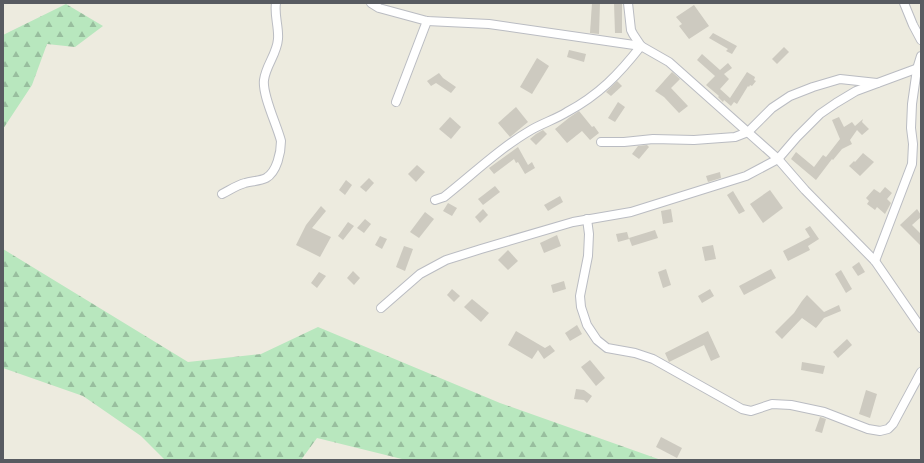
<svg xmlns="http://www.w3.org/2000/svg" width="924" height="463" font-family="'Titillium Web',sans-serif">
  <defs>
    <pattern id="forest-firs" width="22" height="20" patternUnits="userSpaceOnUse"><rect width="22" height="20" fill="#b8e7be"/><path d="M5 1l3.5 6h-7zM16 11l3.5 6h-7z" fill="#98be9e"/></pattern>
  </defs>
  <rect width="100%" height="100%" fill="#edebdf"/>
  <g fill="url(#forest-firs)">
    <path d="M66,4L103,26L75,47L47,44L32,85L3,129V35Z"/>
    <path d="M3,249L188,362L261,354L318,327L500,403L661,460H406L317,438L301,460H165L141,436L83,396L3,368Z"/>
  </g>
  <g fill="#cdcac0">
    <path d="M592,3H600L599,34L590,33Z"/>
    <path d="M614,3H622V33H615Z"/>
    <path d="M694,5L709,26L689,39L679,26L682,24L676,17Z"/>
    <path d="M713,33L737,46L732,54L726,51L728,49L709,38Z"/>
    <path d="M784,47L789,52L777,64L772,59Z"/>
    <path d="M569,50L586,54L584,62L567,57Z"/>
    <path d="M702,54L720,70L728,63L732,68L724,74L729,79L720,89L730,98L747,72L755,77L754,80L756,81L752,86L750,85L749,87L748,86L737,104L734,102L731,106L724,100L723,102L718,97L719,96L706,85L715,76L697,60Z"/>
    <path d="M537,58L549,66L532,94L520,87Z"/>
    <path d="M672,72L680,79L671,88L688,106L679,113L664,97L655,91Z"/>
    <path d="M439,73L443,78L456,87L451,93L436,83L431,86L427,81Z"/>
    <path d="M617,81L622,86L611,96L606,92Z"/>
    <path d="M618,102L625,107L615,122L608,118Z"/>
    <path d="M516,107L528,122L510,137L498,123Z"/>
    <path d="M579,111L592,127L594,126L599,133L590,140L582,131L567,143L555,129L570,117Z"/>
    <path d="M450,117L461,127L451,139L439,129Z"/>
    <path d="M839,117L844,127L852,122L855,126L863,119L862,122L869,129L862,135L857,130L850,140L852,144L842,149L833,160L832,159L816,180L791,159L796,152L814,167L823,155L826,157L840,139L832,120Z"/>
    <path d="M543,130L547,134L536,145L530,139L536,134Z"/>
    <path d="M647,145L649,147L639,159L632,154L638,146Z"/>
    <path d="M518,147L528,165L532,162L535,168L525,174L518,162L516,163L514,159L494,174L489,168Z"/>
    <path d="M863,153L874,162L860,176L849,166L854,161L855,162Z"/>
    <path d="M417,165L425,172L416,182L408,174Z"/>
    <path d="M720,172L721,178L708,182L706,176Z"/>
    <path d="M369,178L374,183L366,192L360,187Z"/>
    <path d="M346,180L352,185L345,195L339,190Z"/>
    <path d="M495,186L500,192L483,205L478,199Z"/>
    <path d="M885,187L892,193L887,199L891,203L885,214L877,207L875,210L867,204L869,201L866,198L874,189L880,193Z"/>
    <path d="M770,190L783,208L763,223L750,204Z"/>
    <path d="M733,191L745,211L739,214L727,195Z"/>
    <path d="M560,196L563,202L548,211L544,205Z"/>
    <path d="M448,203L457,208L452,216L443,211Z"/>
    <path d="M321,206L326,211L312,228L331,237L320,257L296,245L306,225Z"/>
    <path d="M483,209L488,215L480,223L475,217Z"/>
    <path d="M671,209L673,222L663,224L661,211Z"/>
    <path d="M917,209L921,215V217L912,225L921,234V246L900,225Z"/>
    <path d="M425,212L434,219L419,238L410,232Z"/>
    <path d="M365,219L371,224L364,233L357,228Z"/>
    <path d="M348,222L354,226L343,240L338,236Z"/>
    <path d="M810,226L819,239L808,246L810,250L788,261L783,251L810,237L805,229Z"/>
    <path d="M655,230L658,238L632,246L629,238Z"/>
    <path d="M627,232L629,239L618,242L616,234Z"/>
    <path d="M557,235L561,246L544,253L540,243Z"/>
    <path d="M380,236L387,239L382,249L375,245Z"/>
    <path d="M713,245L716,259L705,261L702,247Z"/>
    <path d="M404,246L413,249L405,271L396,267Z"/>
    <path d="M508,250L518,261L508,270L498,260Z"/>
    <path d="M859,262L865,272L858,276L852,267Z"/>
    <path d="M666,269L671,285L663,288L658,272Z"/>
    <path d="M771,269L776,278L744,295L739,286Z"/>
    <path d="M841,270L852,289L846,293L835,274Z"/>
    <path d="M353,271L360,278L354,285L347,278Z"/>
    <path d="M319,272L326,276L317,288L311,283Z"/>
    <path d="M564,281L566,289L553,293L551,285Z"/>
    <path d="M452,289L460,296L454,302L447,295Z"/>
    <path d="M710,289L714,296L702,303L698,296Z"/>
    <path d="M807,295L824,312L839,305L841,311L824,318L816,328L802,318L782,339L775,332L794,313L802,301Z"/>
    <path d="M472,299L489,313L481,322L464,307Z"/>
    <path d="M577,325L582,334L570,341L565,333Z"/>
    <path d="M516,331L545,348L550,345L555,351L544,359L538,350L532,359L508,345Z"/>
    <path d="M708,331L720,357L711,361L704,345L669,362L665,353Z"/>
    <path d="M847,339L852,345L838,358L833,352Z"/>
    <path d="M590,360L605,378L596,386L581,367Z"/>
    <path d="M802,362L825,366L823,374L801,370Z"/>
    <path d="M576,389L584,390L592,396L587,403L584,400L574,399Z"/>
    <path d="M866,390L877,394L870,418L859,414Z"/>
    <path d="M820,417L826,419L822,433L815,431Z"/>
    <path d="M661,437L682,448L677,458L656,447Z"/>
  </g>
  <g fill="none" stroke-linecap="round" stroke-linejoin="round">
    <defs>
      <g id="minor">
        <path d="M371,3L379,8L427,21L489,24L641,46"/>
        <path d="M628,3L631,30L633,34L641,46L669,62L778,159L805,190L875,261L921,328"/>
        <path d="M904,3L913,25L921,40"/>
        <path d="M396,102L427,21"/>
        <path d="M601,142H624L653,139L694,140L735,137L748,132L772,108L790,96L813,87L840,79L877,83"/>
        <path d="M222,194C230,190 237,185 245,183C252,181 260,181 266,178C277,172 281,152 281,141C277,125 262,95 264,80C266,65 277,54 278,39C279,27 274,15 276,3"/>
        <path d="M435,200L444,197C473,174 500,148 531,130C543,123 556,119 567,112C599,95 619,74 641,46"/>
        <path d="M587,219L589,234L588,256L580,296L581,307L587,325L597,340L607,348L635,353L653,359L742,409L751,411L772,404L791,405L824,412L868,429L880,431L888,429L893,424L921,372"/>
        <path d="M875,261L912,164L913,144L911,128L912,104L917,69L921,56"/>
        <path d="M381,308L420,274L446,260L481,249L573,222L631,212L746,176L778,159L797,137L820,114L836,103L856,91L921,67"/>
      </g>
    </defs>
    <use href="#minor" stroke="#babcc2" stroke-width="10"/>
    <use href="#minor" stroke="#fff" stroke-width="8"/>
  </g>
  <rect width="924" height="463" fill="none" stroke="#585b61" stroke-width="8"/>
</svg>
